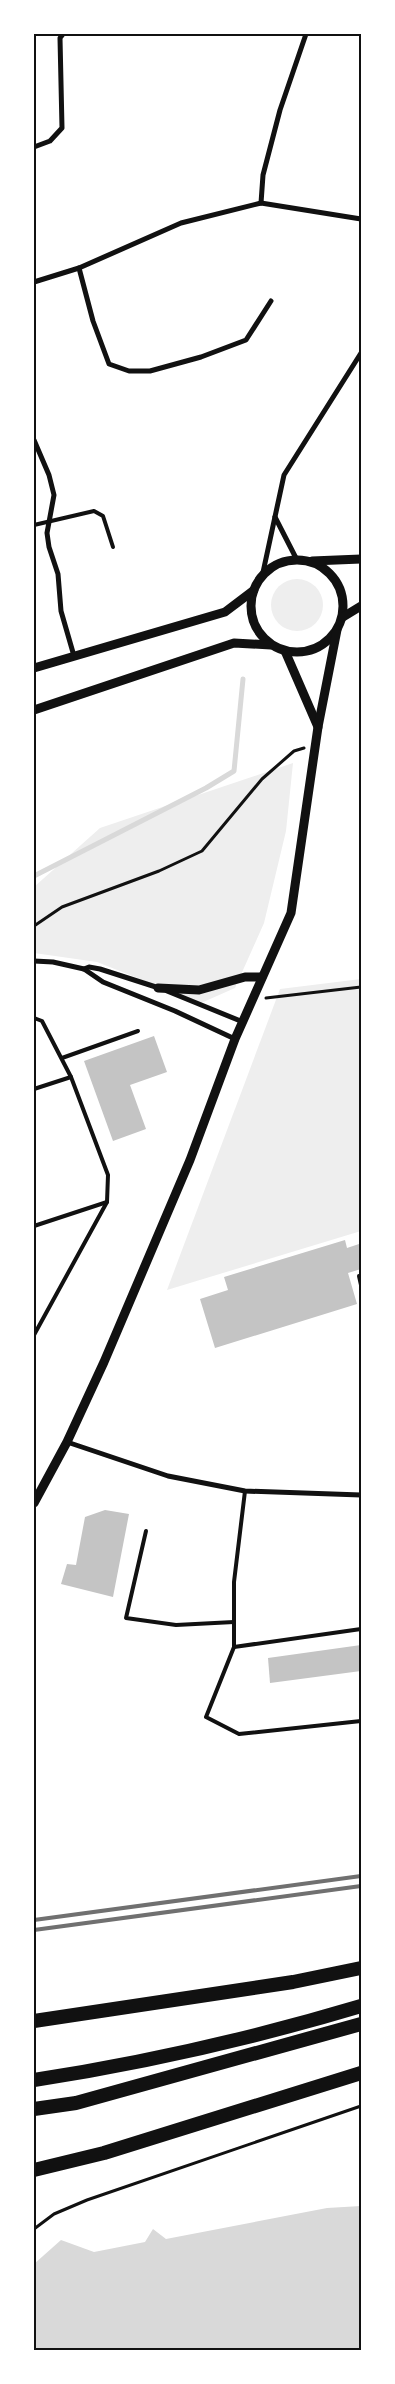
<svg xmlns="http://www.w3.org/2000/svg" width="395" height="2384" font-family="Poppins,sans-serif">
  <rect width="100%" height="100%" fill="#fff"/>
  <g fill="#eee">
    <circle cx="297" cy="605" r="26"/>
    <path d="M293,763L286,831L264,923L235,988L201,1003L97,962L34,953V887L100,828Z"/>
    <path d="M361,979V1231L167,1290L280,989Z"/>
  </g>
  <path fill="#d9d9d9" d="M361,2206V2350H34V2264L61,2240L94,2252L145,2242L153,2229L166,2239L327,2208Z"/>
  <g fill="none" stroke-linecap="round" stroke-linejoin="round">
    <path stroke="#d9d9d9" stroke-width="5" d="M34,876L206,788L234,771L243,679"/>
  </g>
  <g fill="#c4c4c4">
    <path d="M154,1036L167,1072L130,1085L146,1129L113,1141L84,1061Z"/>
    <path d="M345,1240L347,1248L359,1244L361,1251V1269L348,1273L357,1304L215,1348L200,1299L228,1290L224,1277Z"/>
    <path d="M105,1510L129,1514L113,1597L61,1584L67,1564L76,1565L85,1517Z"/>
    <path d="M361,1645V1671L270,1683L268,1658Z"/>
  </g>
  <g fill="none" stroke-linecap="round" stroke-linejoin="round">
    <g stroke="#111" stroke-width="3">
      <path d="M34,926L62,907L159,871L202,851L262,779L294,751L304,748"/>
      <path d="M266,998L361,987"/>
      <path d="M34,2229L54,2214L87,2200L361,2106"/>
    </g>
    <g stroke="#111" stroke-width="4">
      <path d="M34,525L94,511L103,516L113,547"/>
      <path d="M34,1018L42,1021L71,1077L108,1175L107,1202L34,1335"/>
      <path d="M62,1058L138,1031"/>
      <path d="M34,1089L71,1077"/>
      <path d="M34,1226L107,1202"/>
      <path d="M359,1276L361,1285"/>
      <path d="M245,1491L234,1582V1647L206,1717L239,1734L361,1721"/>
      <path d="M146,1531L126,1618L176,1625L234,1622"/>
      <path d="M234,1647L361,1629"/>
    </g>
    <g stroke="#111" stroke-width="5">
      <path d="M34,147L50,141L62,128L60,38L63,34"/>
      <path d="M261,203L263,175L280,110L306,34"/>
      <path d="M79,268L93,321L109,364L129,371H150L201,357L246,340L271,301"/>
      <path d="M34,282L79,268L181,223L261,203L361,219"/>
      <path d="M34,440L49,475L54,495L47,533L49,547L58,574L61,611L74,656"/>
      <path d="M275,517L297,560"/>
      <path d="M262,577L284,475L361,353"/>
      <path d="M34,961L53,962L84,969L103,982L175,1011L235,1039"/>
      <path d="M84,969L89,967L100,969L159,988"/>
      <path d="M167,991L243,1022"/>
      <path d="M67,1442L168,1476L245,1491L361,1495"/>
    </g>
    <g stroke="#111" stroke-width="9">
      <circle cx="297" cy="606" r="46"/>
      <path d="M312,561L361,559"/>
      <path d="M343,617L361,606"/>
      <path d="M285,651L318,727"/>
      <path d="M34,668L225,612L254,590"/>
      <path d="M34,710L234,643L271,645"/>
      <path d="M158,988L199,990L245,977H262"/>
      <path d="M34,1503L67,1442L104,1362L190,1160L235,1039L291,913L318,727L337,630"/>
    </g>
    <g stroke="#111" stroke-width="14">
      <path d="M34,2021L293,1982L361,1968"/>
      <path d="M34,2080C144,2063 254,2038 361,2006"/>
      <path d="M34,2109L76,2103L361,2024"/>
      <path d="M34,2170L104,2153L361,2073"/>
    </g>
    <g stroke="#707070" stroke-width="4">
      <path d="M34,1920L361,1876"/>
      <path d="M34,1930L361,1886"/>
    </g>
  </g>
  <rect width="395" height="2384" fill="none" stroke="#ffffff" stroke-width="70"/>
  <rect x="35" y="35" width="325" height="2314" fill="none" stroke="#111" stroke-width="2"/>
</svg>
